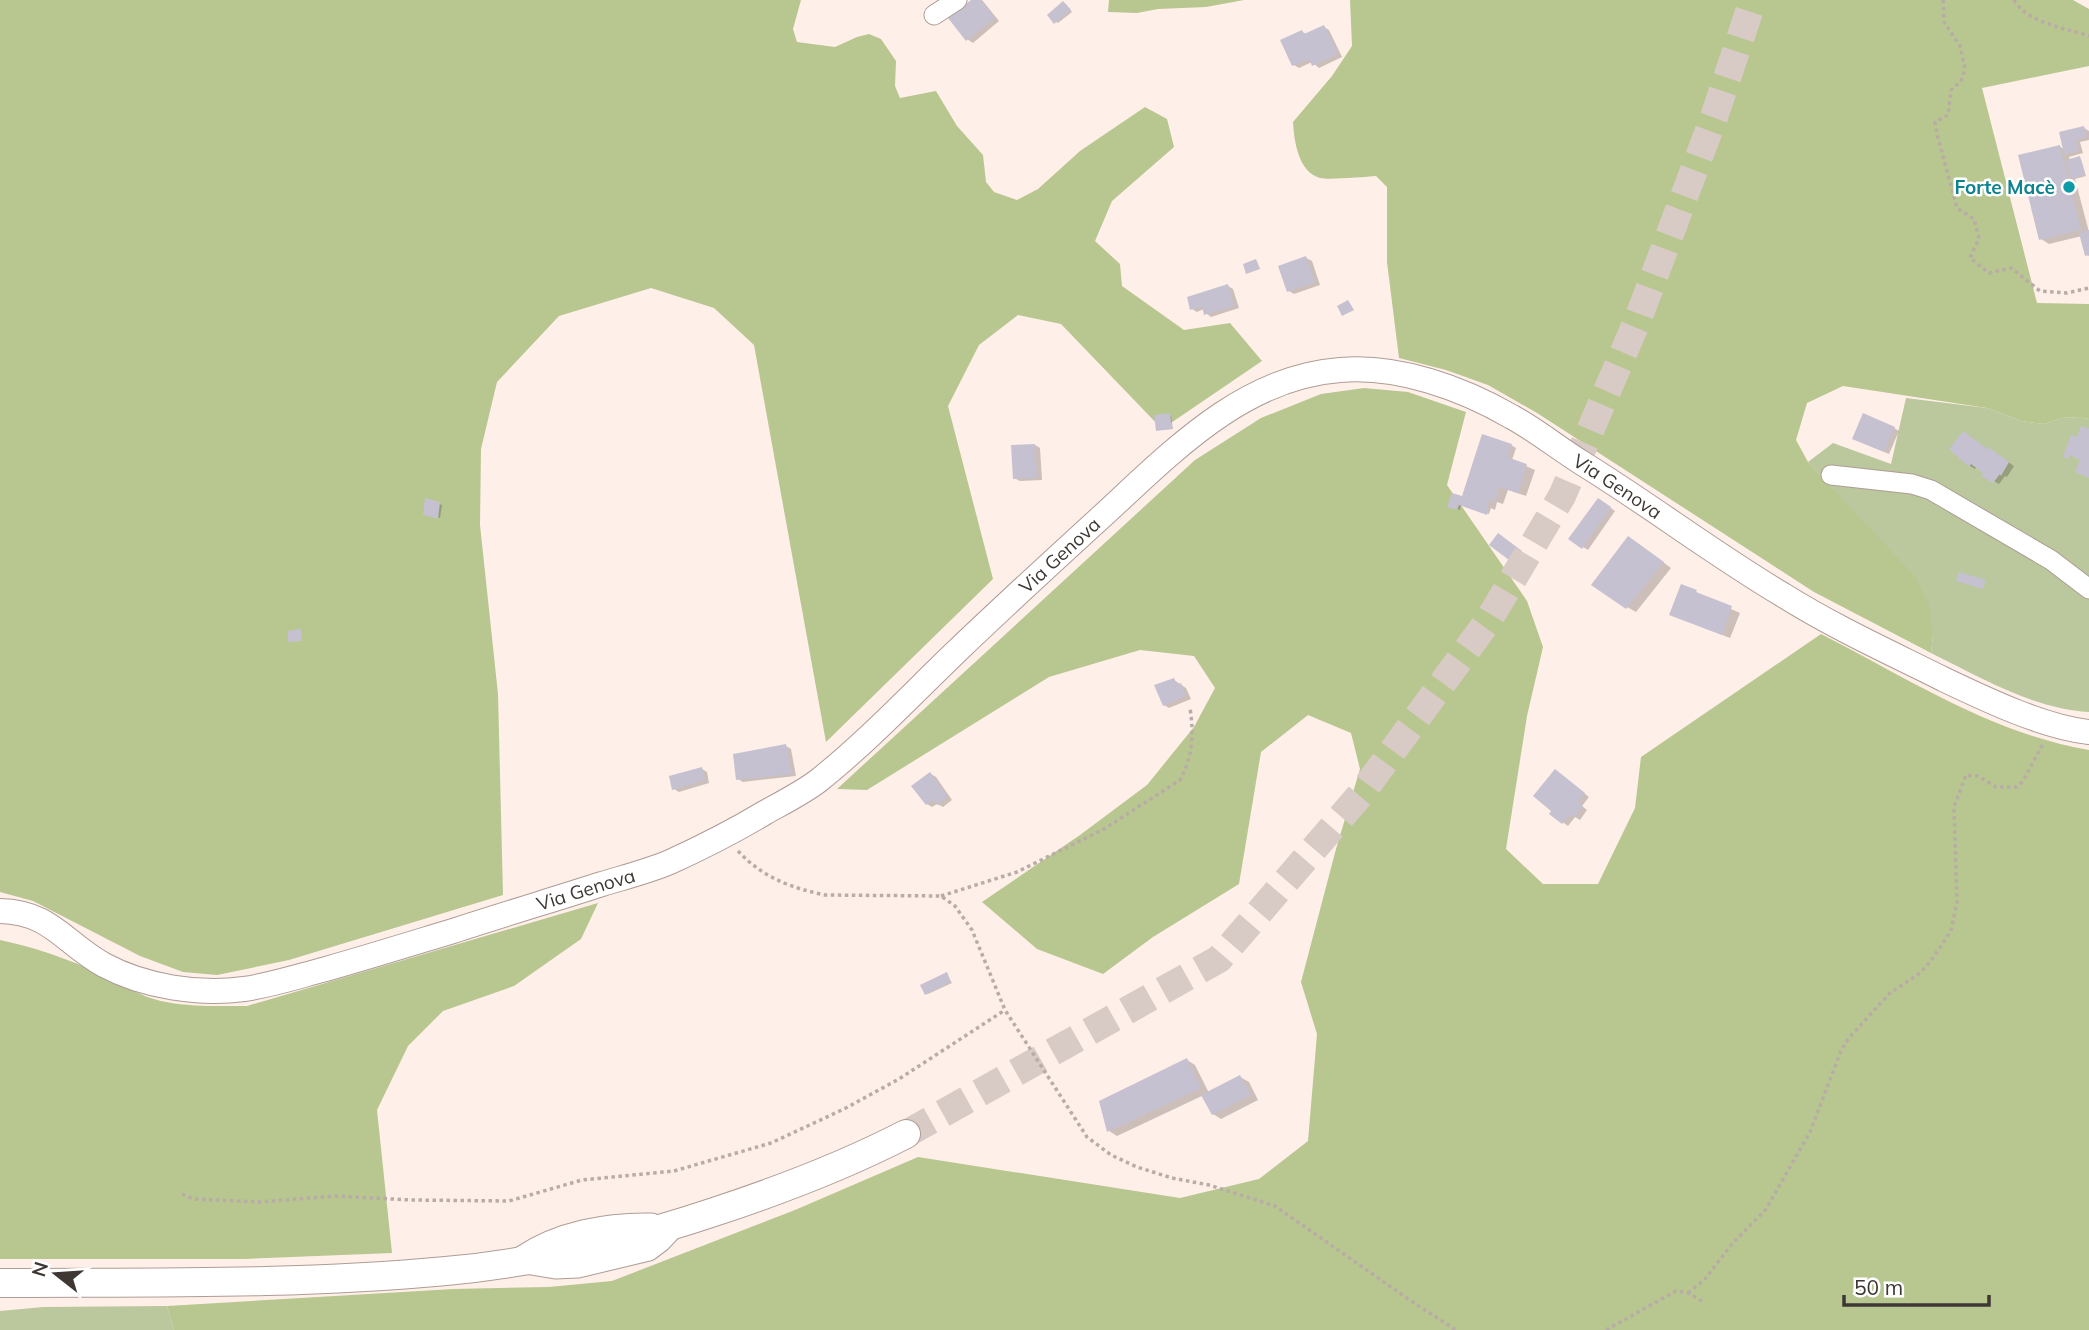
<svg xmlns="http://www.w3.org/2000/svg" width="2089" height="1330" font-family="Mulish,sans-serif">
  <rect width="100%" height="100%" fill="#ffefe9"/>
  <g fill="#bbc79c">
    <path d="M1906,398L1987,408L2021,421L2045,424L2061,418L2080,417L2089,419V712C2033,709 1980,677 1931,653L1933,636L1851,509L1808,462L1833,443L1891,464Z"/>
    <path d="M167,1306L174,1330H0V1311L43,1307Z"/>
  </g>
  <g fill="#b8c690">
    <path d="M0,0H801L793,29L797,42L835,47L857,37L869,34L881,39L896,61L895,86L900,98L936,91L957,126L983,155L986,182L994,192L1017,200L1038,189L1080,151L1145,107L1167,119L1174,147L1112,201L1095,241L1120,264L1122,286L1184,330L1230,323L1262,361L1162,429L1061,324L1018,315L979,345L948,406L993,579L826,742L754,345L714,308L651,288L559,316L497,382L481,449L480,525L498,694L503,895L289,960L217,975L183,972L140,956L33,901L0,892Z"/>
    <path d="M1109,0H1244L1206,7L1158,9L1137,13L1108,12Z"/>
    <path d="M1350,0H2073L2089,9V66L1982,88L2037,303L2089,304V419L2080,417L2061,418L2045,424L2021,421L1987,408L1843,386L1807,403L1796,440L1808,462L1916,578L1929,605L1933,636L1931,653L1814,592L1537,413L1488,385L1446,370L1399,358L1387,262V187L1376,176C1364,177 1330,180 1320,178C1298,172 1294,140 1293,122L1332,76L1352,46Z"/>
    <path d="M1364,388L1408,392L1466,412L1447,485L1527,601L1543,647L1527,716L1506,849L1543,884H1598L1635,808L1641,757L1821,634C1907,678 1993,734 2089,750V1330H174L167,1306L453,1289L549,1287L612,1281L795,1210L918,1157L1180,1198L1259,1179L1308,1141L1317,1034L1301,982L1336,849L1360,769L1351,733L1308,715L1261,752L1239,884L1153,937L1103,974L1037,949L982,902L1080,835L1147,785L1194,727L1215,688L1194,656L1140,650L1049,677L867,790L837,789L1195,460L1261,418L1321,394Z"/>
    <path d="M598,903L581,939L514,986L443,1011L408,1046L377,1110L392,1253L244,1259H0V940C29,946 60,956 87,968C113,979 138,997 166,1002C192,1007 220,1006 247,1006Z"/>
  </g>
  <g fill="#0003">
    <path d="M974,0H982L999,21L973,43L967,39Z"/>
    <path d="M1066,4L1072,12L1058,23L1056,22Z"/>
    <path d="M1324,27L1329,30L1342,57L1319,68L1312,62L1299,68L1294,65L1302,32L1307,34Z"/>
    <path d="M2084,128L2089,131V140L2080,142L2083,153L2069,157L2070,161L2081,159L2086,176L2075,179L2089,232V256L2087,255L2082,236L2049,244L2041,239L2059,146L2065,150Z"/>
    <path d="M1306,258L1312,261L1320,285L1294,294L1289,291Z"/>
    <path d="M1228,286L1233,289L1239,308L1211,317L1206,313L1204,309L1197,312L1192,309Z"/>
    <path d="M1169,415L1171,416L1173,429L1158,430Z"/>
    <path d="M1894,428L1899,431L1889,454L1859,441Z"/>
    <path d="M1035,445L1040,448L1042,480L1020,481L1014,478Z"/>
    <path d="M1511,445L1516,448L1512,460L1535,470L1526,496L1508,490L1503,504L1497,502L1495,510L1491,508L1489,514L1461,505L1460,510L1449,506L1472,503Z"/>
    <path d="M1952,449L1993,452L2014,466L2007,477L2005,476L1999,484L1984,475L1986,472L1977,466L1975,469L1970,466Z"/>
    <path d="M427,500L442,505L440,518L427,515Z"/>
    <path d="M1604,503L1615,511L1588,550L1583,547Z"/>
    <path d="M1504,539L1526,555L1519,564L1513,561Z"/>
    <path d="M1637,543L1671,568L1636,612L1627,607Z"/>
    <path d="M1696,592L1704,597L1740,613L1730,638L1671,615Z"/>
    <path d="M1174,680L1186,688L1191,699L1169,708L1164,705Z"/>
    <path d="M786,746L791,749L796,776L743,782L738,779Z"/>
    <path d="M702,769L707,772L709,783L679,792L674,789Z"/>
    <path d="M931,774L936,777L952,800L943,807L937,804L932,807L927,804Z"/>
    <path d="M1560,774L1589,797L1582,806L1587,810L1580,820L1575,817L1568,826L1551,814Z"/>
    <path d="M946,974L952,983L928,994L926,993Z"/>
    <path d="M1187,1060L1195,1065L1209,1093L1240,1077L1249,1082L1258,1100L1221,1119L1213,1114L1204,1095L1117,1136L1109,1131Z"/>
  </g>
  <g fill="#c5c1d1">
    <path d="M971,0H981L995,18L966,41L948,18Z"/>
    <path d="M1063,1L1071,10L1054,24L1047,15Z"/>
    <path d="M1324,25L1338,54L1312,66L1309,59L1292,66L1280,40L1302,30L1304,34Z"/>
    <path d="M2084,126L2087,137L2076,140L2079,151L2064,154L2059,132Z"/>
    <path d="M2060,145L2081,230L2039,240L2018,155Z"/>
    <path d="M2080,156L2085,175L2071,179L2066,160Z"/>
    <path d="M2089,230V255L2085,256L2079,233Z"/>
    <path d="M1306,256L1315,282L1287,292L1278,266Z"/>
    <path d="M1256,259L1260,269L1246,274L1243,264Z"/>
    <path d="M1228,284L1234,306L1204,315L1202,306L1190,310L1187,297Z"/>
    <path d="M1348,300L1354,310L1342,316L1337,306Z"/>
    <path d="M1170,413L1172,429L1156,431L1154,415Z"/>
    <path d="M1863,413L1895,427L1884,452L1852,439Z"/>
    <path d="M2081,426L2089,429V478L2075,472L2080,460L2070,455L2069,459L2063,457L2071,435L2077,437Z"/>
    <path d="M1963,431L1987,449L1988,447L2009,462L2001,476L2000,474L1993,483L1981,476L1983,473L1971,464L1969,467L1949,449Z"/>
    <path d="M1482,434L1512,444L1507,457L1527,464L1518,493L1499,487L1495,501L1489,499L1487,515L1459,505L1457,510L1447,507L1452,493L1462,496Z"/>
    <path d="M1035,444L1037,478L1013,479L1011,445Z"/>
    <path d="M425,498L440,502L438,519L423,515Z"/>
    <path d="M1598,498L1611,507L1582,549L1568,539Z"/>
    <path d="M1498,533L1522,551L1513,563L1489,545Z"/>
    <path d="M1628,536L1664,562L1626,609L1591,585Z"/>
    <path d="M1959,572L1986,580L1983,589L1956,581Z"/>
    <path d="M1681,584L1697,590L1696,592L1732,606L1722,635L1669,615Z"/>
    <path d="M301,629L302,641L288,642V631Z"/>
    <path d="M1174,678L1177,685L1181,683L1186,696L1163,706L1154,685Z"/>
    <path d="M786,744L792,774L736,780L733,754Z"/>
    <path d="M702,767L705,780L672,790L669,776Z"/>
    <path d="M1555,769L1585,793L1578,802L1583,806L1574,818L1569,815L1562,824L1549,814L1551,811L1533,796Z"/>
    <path d="M930,772L948,797L937,805L933,800L926,805L911,786Z"/>
    <path d="M947,972L951,982L925,995L920,985Z"/>
    <path d="M1187,1058L1201,1088L1107,1132L1099,1101Z"/>
    <path d="M1240,1075L1251,1095L1212,1115L1201,1095Z"/>
  </g>
  <g fill="none" stroke-linecap="round" stroke-linejoin="round">
    <path stroke="#d8cac5" stroke-width="28" stroke-dasharray="28 14" stroke-linecap="butt" d="M906,1134L1219,959L1361,794L1488,621L1562,496L1638,319L1714,117L1753,0"/>
    <defs>
      <g id="minor">
        <path d="M934,15L957,0"/>
        <path d="M1831,475L1912,484L1931,490L2051,560L2089,589"/>
        <path d="M521,1256C558,1231 607,1222 652,1223"/>
        <path d="M531,1265L555,1269L578,1268L649,1251L661,1242L677,1225"/>
      </g>
      <g id="major">
        <path id="s1" d="M0,911C51,912 64,943 104,965C145,987 199,995 244,989C272,985 299,976 326,969C368,957 410,944 453,931C502,915 552,900 602,884C625,877 649,871 670,862C703,847 736,830 766,812C784,802 802,793 818,781C868,741 912,694 958,650C1005,605 1052,562 1099,519C1168,456 1241,377 1340,370C1398,365 1462,388 1512,417C1536,430 1558,448 1582,463C1650,505 1714,554 1783,595C1834,627 1889,652 1943,679C1985,699 2043,727 2089,732"/>
      </g>
      <path id="highway" d="M0,1283C149,1282 297,1285 446,1271C537,1263 627,1241 714,1212C781,1190 844,1166 906,1134"/>
    </defs>
    <use href="#minor" stroke="#ae9c95" stroke-width="21"/>
    <use href="#major" stroke="#ae9c95" stroke-width="26"/>
    <use href="#highway" stroke="#ae9c95" stroke-width="30"/>
    <g stroke="#b9aca7" stroke-width="3.5" stroke-dasharray="3.5 3.5" stroke-linecap="butt">
      <path d="M1943,0L1944,22L1960,46L1965,69L1961,81L1951,90L1948,115L1935,122L1937,134L1957,208L1974,219L1979,238L1970,258L1989,273L2011,268L2040,291L2067,293L2089,288"/>
      <path d="M2014,0C2027,23 2065,28 2089,36"/>
      <path d="M738,851C762,877 791,888 825,895L941,896L955,906L972,930L1005,1010L1087,1137L1111,1155L1137,1167L1172,1178L1209,1185L1275,1206L1411,1301L1456,1330"/>
      <path d="M941,896L1017,872L1104,829L1180,780C1193,756 1194,734 1190,708"/>
      <path d="M182,1194L193,1199L260,1202L335,1196L411,1200L509,1201L582,1180L674,1171L771,1143L844,1109L899,1079L1005,1010"/>
      <path d="M1688,1293L1705,1279L1732,1244L1766,1209L1810,1132L1841,1051L1848,1039L1890,993L1920,973L1930,962L1951,931L1957,902L1954,807L1966,775L1978,776L1996,787H2017L2023,781L2044,742"/>
      <path d="M1606,1330L1676,1291L1688,1293L1704,1302"/>
    </g>
    <use href="#minor" stroke="#fff" stroke-width="19"/>
    <use href="#major" stroke="#fff" stroke-width="24"/>
    <use href="#highway" stroke="#fff" stroke-width="28"/>
  </g>
  <circle fill="#0f9aa8" stroke="#fff" stroke-width="2.5" cx="2069" cy="187" r="7"/>
  <g text-anchor="middle" stroke-width="5" stroke-linejoin="round" paint-order="stroke">
    <g font-size="19" font-weight="bold" fill="#0d838f" stroke="#fff" text-anchor="end">
      <text x="2055" y="194">Forte Macè</text>
    </g>
    <g font-size="19" fill="#3e3734" stroke="#fff">
      <text dy="7" stroke="none"><textPath href="#s1" startOffset="1858">Via Genova</textPath></text>
      <text dy="7" stroke="none"><textPath href="#s1" startOffset="1208">Via Genova</textPath></text>
      <text dy="7" stroke="none"><textPath href="#s1" startOffset="620">Via Genova</textPath></text>
    </g>
  </g>
  <g transform="translate(56 1274) rotate(287)" stroke="#ffffff" stroke-width="5" paint-order="stroke">
  <path d="M0-5L12 26L0 18L-12 26Z" fill="#3e3734"/>
  <text y="-10" font-size="19" font-weight="bold" text-anchor="middle" fill="#3e3734">N</text>
  </g>
  <path d="M1844 1295v10h145v-10" fill="none" stroke="#3e3734" stroke-width="3.5"/>
  <text x="1854" y="1295" font-size="21" fill="#3e3734" stroke="#ffffff" stroke-width="5" paint-order="stroke">50 m</text>
</svg>
